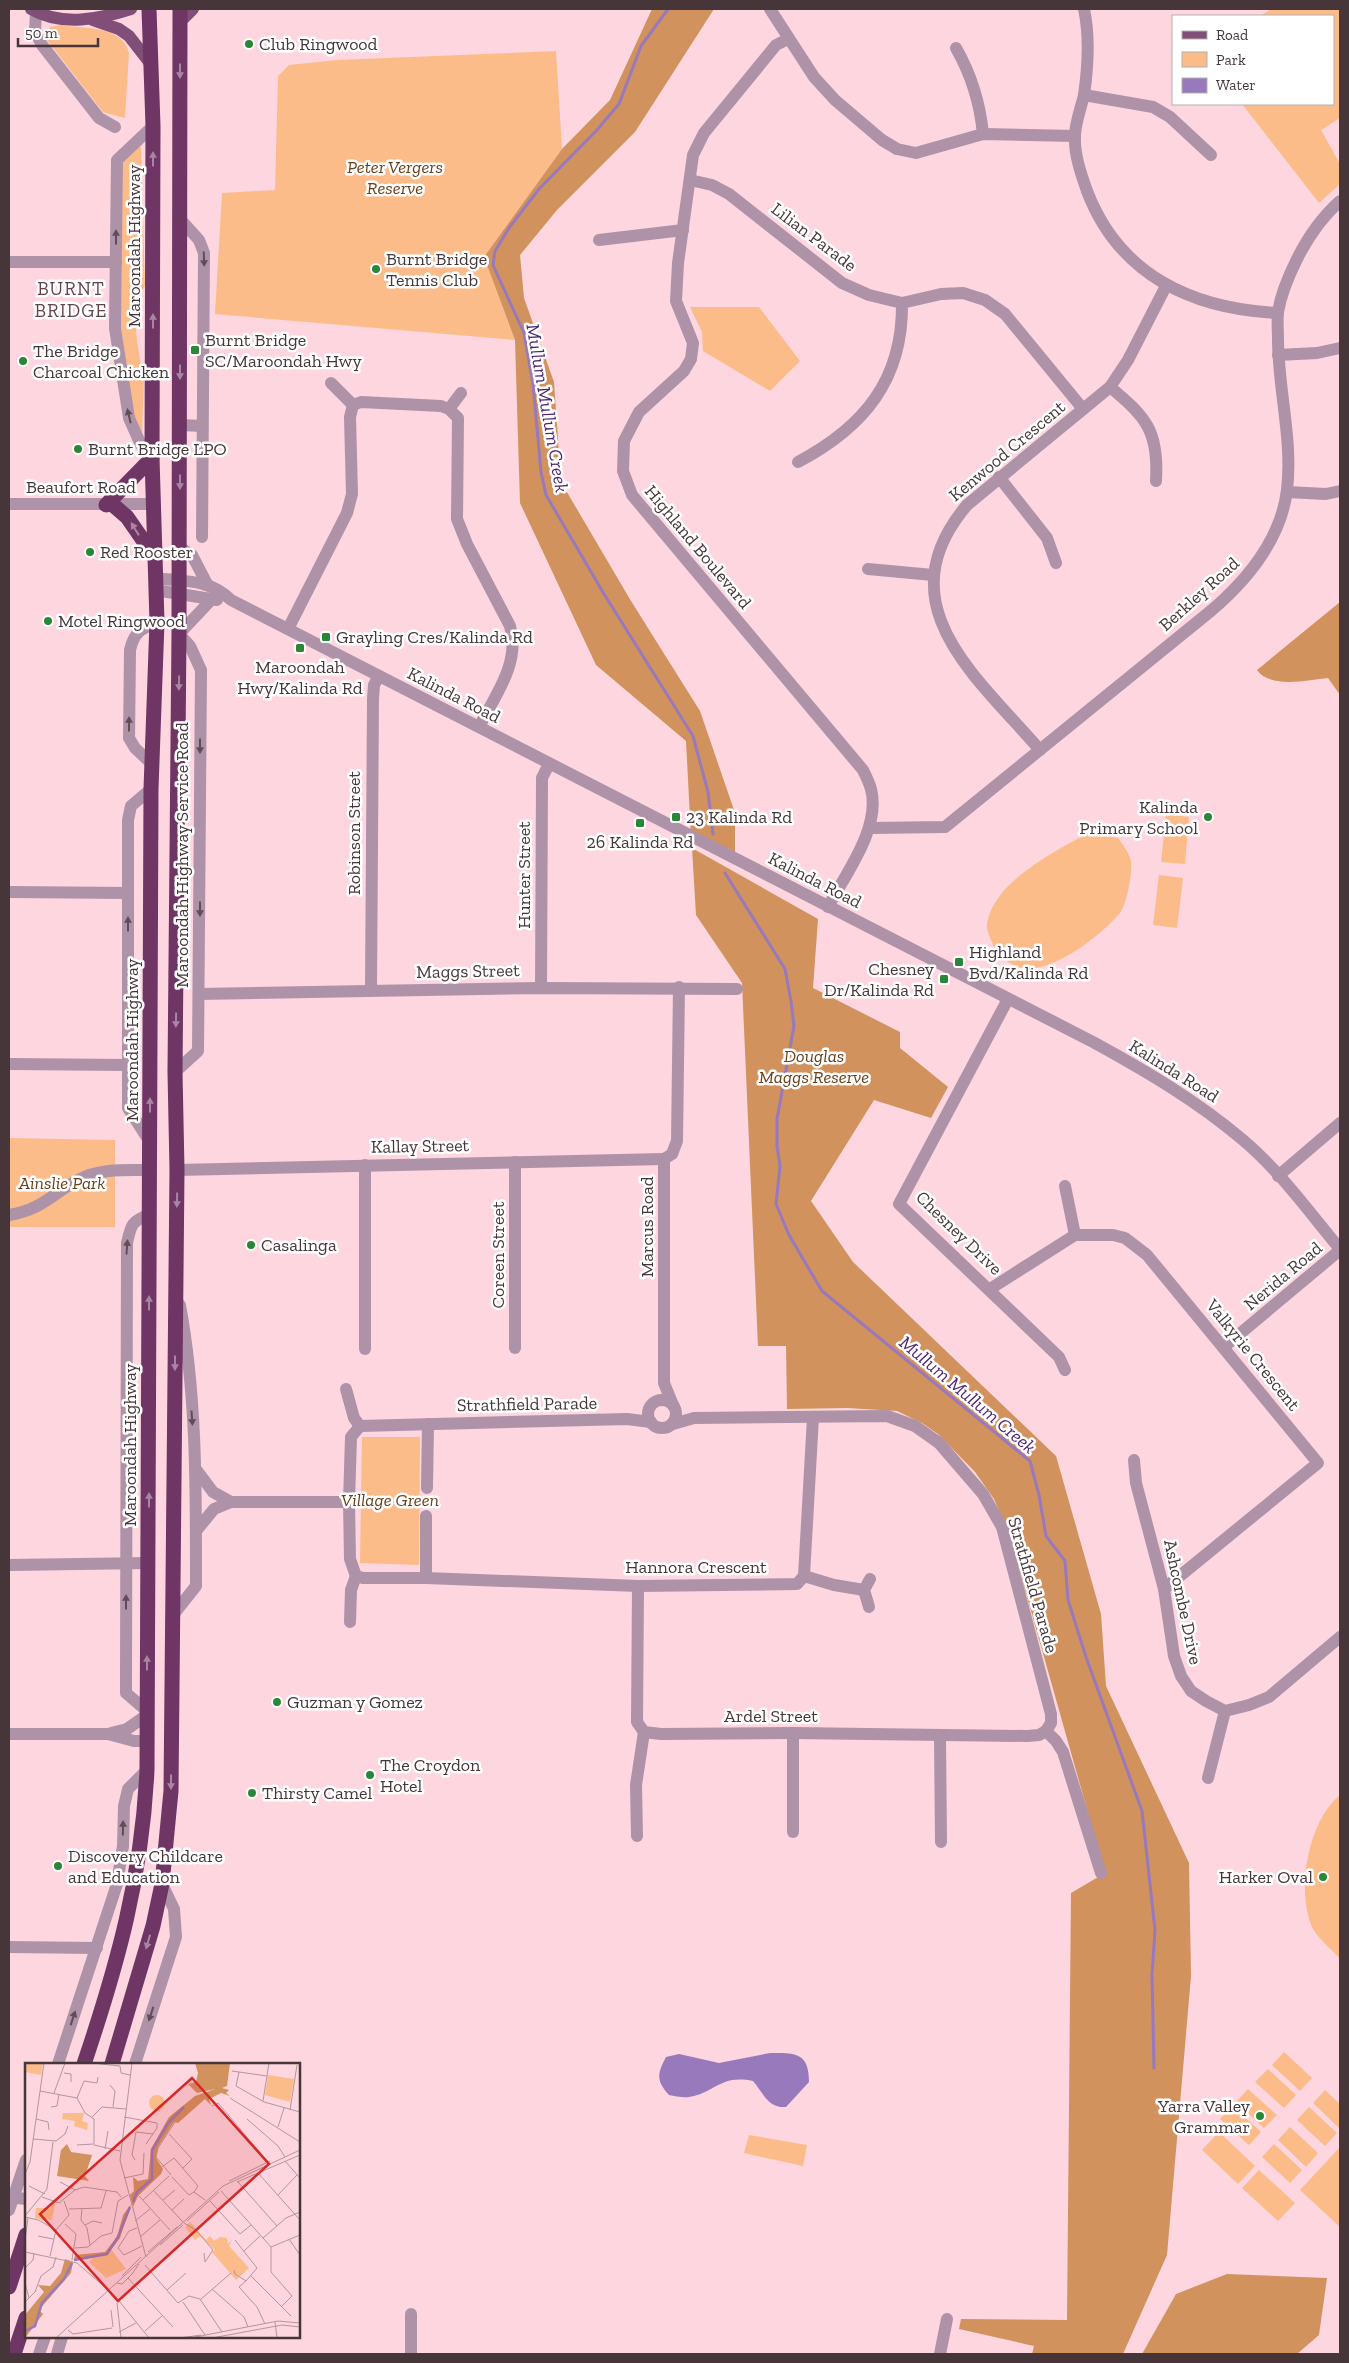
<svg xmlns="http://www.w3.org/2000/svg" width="1349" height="2363" font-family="'Zilla Slab',serif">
  <rect width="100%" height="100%" fill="#fdd6df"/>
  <g fill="#fcbc8a">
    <path d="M1271,9H1340V118L1321,130L1340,164V184L1319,203L1242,104H1333V16H1260Z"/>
    <path d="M61,25C85,29 122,25 129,53L125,118L103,112L47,40L50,27Z"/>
    <path d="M556,51L562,149L484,257L515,340L215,314L222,193L275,190L278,76L289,65L337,60Z"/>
    <path d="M138,146L141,147L145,286C129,314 138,343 142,373L128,374L121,327L122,163Z"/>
    <path d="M690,307H759L800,361L770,391L703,351L702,332Z"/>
    <path d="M129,379H144L142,435L133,419Z"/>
    <path d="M1166,814L1189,817L1185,864L1161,862Z"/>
    <path d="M1088,833L1118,838C1122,844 1128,851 1130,858C1134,868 1127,904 1120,913C1101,935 1054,973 1023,968C1011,966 995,954 992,942C990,937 986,930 987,924C993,882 1054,852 1088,833Z"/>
    <path d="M1159,875L1183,878L1177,928L1153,925Z"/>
    <path d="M9,1138L115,1140V1227H9Z"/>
    <path d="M362,1437H420L419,1565L360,1563Z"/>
    <path d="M1340,1795V1959C1332,1949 1317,1938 1312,1927C1296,1889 1308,1821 1340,1795Z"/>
    <path d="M1284,2052L1312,2078L1300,2091L1272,2065Z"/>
    <path d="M1268,2069L1296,2095L1284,2108L1255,2082Z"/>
    <path d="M1248,2089L1277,2115L1264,2128L1236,2102Z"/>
    <path d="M1325,2090L1340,2104V2129L1313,2103Z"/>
    <path d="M1233,2106L1261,2132L1249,2145L1220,2119Z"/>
    <path d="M1309,2107L1337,2133L1325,2146L1297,2120Z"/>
    <path d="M1290,2127L1318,2153L1306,2167L1278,2140Z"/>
    <path d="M1219,2132L1255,2166L1238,2184L1202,2150Z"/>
    <path d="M749,2135L807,2145L803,2166L744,2153Z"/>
    <path d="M1274,2144L1302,2170L1290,2183L1262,2157Z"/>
    <path d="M1340,2147V2227L1300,2190Z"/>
    <path d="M1259,2170L1295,2203L1278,2221L1242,2188Z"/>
  </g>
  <g fill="#d2925e">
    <path d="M652,9H714L635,132L557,210L520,255L524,298L554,382L561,482L631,601L700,711L735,813V859L691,837L686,741L596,665L520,503L515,340L484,257L562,149L610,100Z"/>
    <path d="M1340,602V695L1328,678C1307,680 1271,689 1257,670Z"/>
    <path d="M692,848L818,919L813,988L900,1032V1048L948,1087L931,1118L874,1100L811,1201L853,1262L1056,1456L1101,1614L1106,1686L1189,1863L1191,1976L1167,2255L1123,2354H1032L1034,2346L959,2329L961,2319L1067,2320L1071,1893L1105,1873L1009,1533L994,1499L975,1472L938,1434L922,1423L897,1411L847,1408L787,1409L786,1346H758L742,983L696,915Z"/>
    <path d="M1227,2274L1327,2278L1319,2335L1297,2354H1142L1176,2294Z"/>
  </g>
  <path fill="#9879bc" d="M770,2053C795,2053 809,2052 809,2082L786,2107C768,2108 764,2094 753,2081C720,2074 715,2093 689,2097C683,2098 675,2096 669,2095C656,2081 657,2074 666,2057L679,2054L719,2063Z"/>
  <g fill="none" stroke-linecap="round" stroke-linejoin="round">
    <g stroke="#9879bc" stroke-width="3">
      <path d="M668,9L641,46L619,104L596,131L539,189L509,228L495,251L493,265L524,333L533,384L541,472L546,495L604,594L693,736L708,792L713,834"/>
      <path d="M725,873L785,969L791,1001L794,1026L777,1119V1146L780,1166L776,1204L789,1235L822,1291L1030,1461L1039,1495L1046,1536L1065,1561L1068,1600L1086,1657L1142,1811L1155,1930L1152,1975L1154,2068"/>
    </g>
    <g stroke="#ae92a8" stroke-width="12">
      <path d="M770,9L814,77L835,100L882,140L897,149L916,153L983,134L1075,136"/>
      <path d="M1084,9C1090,37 1088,67 1084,95C1081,108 1075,123 1075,136C1074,154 1081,174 1087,191C1119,275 1192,309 1278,313"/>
      <path d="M36,11L35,32L42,45L99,118L115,127"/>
      <path d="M788,39L776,45L704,133L693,155L678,263L676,301L693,343L691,359L684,371L639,412L624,441L623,471L632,495L863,770C866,776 869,782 871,789C881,828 846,873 828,907"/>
      <path d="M956,48C972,76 980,103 983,134"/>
      <path d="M1084,95L1153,107L1170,117L1211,155"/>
      <path d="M690,180L712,185L729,194L842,283L869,295L902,303L941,294L963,293L985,300L1005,314L1083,409"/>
      <path d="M180,219L199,240L204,253L202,537"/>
      <path d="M599,240L683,230"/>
      <path d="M9,262H116"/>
      <path d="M1278,355L1317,353L1340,348"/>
      <path d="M331,383L353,405"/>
      <path d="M1110,387C1146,417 1159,431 1156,481"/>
      <path d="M449,409L461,393"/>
      <path d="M180,425L202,426"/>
      <path d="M152,458L141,445L129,418L115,328L117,160L153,126"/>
      <path d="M798,462C864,427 903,380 902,303"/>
      <path d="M999,477L1047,538L1056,563"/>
      <path d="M1287,492L1326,494L1340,491"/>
      <path d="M9,504H154"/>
      <path d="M179,547L192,555L207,584"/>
      <path d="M868,569L933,575"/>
      <path d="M155,578C185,582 208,578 231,600L1093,1042C1146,1071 1197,1101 1243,1140C1280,1171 1309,1212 1340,1249"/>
      <path d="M155,590L217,600"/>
      <path d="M288,629L347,513L352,494L350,417L353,405L361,402L441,406L449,409L458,418L457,519L467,544L510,626C521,662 495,696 479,727"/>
      <path d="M1040,750C977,677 883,604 967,505L1110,387L1128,360L1166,286"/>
      <path d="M152,764L135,748L129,738L130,650C134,632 141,629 157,622"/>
      <path d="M870,828L945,827L1212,610C1248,579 1281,540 1287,490C1293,440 1278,389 1278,339C1278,330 1277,321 1278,312C1281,294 1289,275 1297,259C1308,237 1322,217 1340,201"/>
      <path d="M9,892L128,893"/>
      <path d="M541,988L542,778L549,764"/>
      <path d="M371,990L373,699L374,685L379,676"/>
      <path d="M199,994L541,988L737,989"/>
      <path d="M1008,999L899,1204L1059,1357L1065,1370"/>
      <path d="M9,1064L127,1065"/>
      <path d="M175,1072L198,1051L201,670L190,646L179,634L212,599"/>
      <path d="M150,1142L128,1108V820L131,806L151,789"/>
      <path d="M365,1165V1349"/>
      <path d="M177,1170L664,1159"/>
      <path d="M1278,1176L1340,1123"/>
      <path d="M1065,1186L1075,1235"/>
      <path d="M9,1215C42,1210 52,1194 78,1180C100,1168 126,1170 150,1170"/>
      <path d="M990,1289L1075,1235H1113L1125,1238L1147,1255L1318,1463L1164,1589"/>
      <path d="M1224,1347L1340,1250"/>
      <path d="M515,1348V1162"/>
      <path d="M346,1389L354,1418L360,1426"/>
      <circle cx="662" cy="1414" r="14"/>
      <path d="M673,1405L664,1383V1159L672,1154L677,1141L679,987"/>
      <path d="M673,1424L694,1418L887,1416L915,1426L939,1443L983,1494L1002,1527L1051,1714V1723L1046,1731L1056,1741L1063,1752L1101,1873"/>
      <path d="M1134,1460L1136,1483L1164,1589L1174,1656L1181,1676L1191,1691L1206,1701L1225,1711L1249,1705L1269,1697L1340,1637"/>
      <path d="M195,1468L213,1492L231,1502"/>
      <path d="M427,1488L428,1424"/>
      <path d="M349,1502L350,1559L356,1576L363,1578H426L638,1586L797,1584L804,1576L813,1417"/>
      <path d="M196,1531L214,1509L231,1502H349L351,1437L360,1426L627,1419L651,1422"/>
      <path d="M9,1565L149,1563"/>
      <path d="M804,1576L834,1585L864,1590"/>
      <path d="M426,1578V1516"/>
      <path d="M638,1586L637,1722L644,1732L661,1734L793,1733L1027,1736L1039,1735L1046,1731"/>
      <path d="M869,1607L864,1590L870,1579"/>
      <path d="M173,1615L196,1586C196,1493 197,1397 180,1305"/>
      <path d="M350,1622L351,1590L356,1576"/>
      <path d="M147,1711L126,1693V1681L127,1243C131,1224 132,1221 150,1214"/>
      <path d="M111,1733L127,1729L147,1715"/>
      <path d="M793,1733V1832"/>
      <path d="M9,1734H108L134,1741H147"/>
      <path d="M940,1736L941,1842"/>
      <path d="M1208,1778L1225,1711"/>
      <path d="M637,1836L636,1785L644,1732"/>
      <path d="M9,1947L97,1948"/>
      <path d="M58,2064L117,1884L123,1846L124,1806L128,1789L147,1770"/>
      <path d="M135,2064L176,1937L174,1909L162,1884"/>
      <path d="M9,2197L26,2199"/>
      <path d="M9,2210L26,2160"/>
      <path d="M39,2354L45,2337"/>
      <path d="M57,2354L62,2337"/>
      <path d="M411,2354V2314"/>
      <path d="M940,2354L947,2319"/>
    </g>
    <g stroke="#804e77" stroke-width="12">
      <path d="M31,9C62,27 100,19 131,9"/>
      <path d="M93,20L119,29L129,36L150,63"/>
      <path d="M180,22L193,9"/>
    </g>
    <g stroke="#6e3565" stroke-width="15">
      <path d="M112,504L127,517L154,556"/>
      <path d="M106,505L152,458"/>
      <path d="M84,2064C118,1963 142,1877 147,1770L151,789L157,622L152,458L153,126L149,9"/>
      <path d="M112,2064L153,1926L162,1884L171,1791L177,1170L175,1072L179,634L180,9"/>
      <path d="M9,2287L26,2235"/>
      <path d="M14,2354L26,2318"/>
    </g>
  </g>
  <defs><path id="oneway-solid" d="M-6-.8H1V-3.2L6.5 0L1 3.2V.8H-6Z" transform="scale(1.25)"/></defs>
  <g fill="#a886a3">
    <use href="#oneway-solid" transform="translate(180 71) rotate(90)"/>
    <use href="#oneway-solid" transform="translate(153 159) rotate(-90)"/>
    <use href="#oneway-solid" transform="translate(153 321) rotate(-90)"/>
    <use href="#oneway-solid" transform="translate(180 372) rotate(90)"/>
    <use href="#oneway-solid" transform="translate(180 482) rotate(90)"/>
    <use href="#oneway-solid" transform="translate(135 529) rotate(-122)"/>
    <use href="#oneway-solid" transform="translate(179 683) rotate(91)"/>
    <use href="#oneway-solid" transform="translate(176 1020) rotate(91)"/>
    <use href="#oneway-solid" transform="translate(150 1105) rotate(-90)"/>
    <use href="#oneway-solid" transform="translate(177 1200) rotate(91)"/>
    <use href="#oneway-solid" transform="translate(149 1303) rotate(-90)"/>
    <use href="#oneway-solid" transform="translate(175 1363) rotate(90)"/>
    <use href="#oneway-solid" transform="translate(149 1500) rotate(-90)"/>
    <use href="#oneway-solid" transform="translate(147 1663) rotate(-90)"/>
    <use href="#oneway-solid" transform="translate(171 1782) rotate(90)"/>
    <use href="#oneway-solid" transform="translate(148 1942) rotate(106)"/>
  </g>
  <g fill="#604d56">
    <use href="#oneway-solid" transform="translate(116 237) rotate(-90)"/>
    <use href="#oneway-solid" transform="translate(204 259) rotate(88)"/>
    <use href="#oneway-solid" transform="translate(129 416) rotate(-103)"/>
    <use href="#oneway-solid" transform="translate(129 724) rotate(-90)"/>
    <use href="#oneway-solid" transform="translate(200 746) rotate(90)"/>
    <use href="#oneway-solid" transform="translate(200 909) rotate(90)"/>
    <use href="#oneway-solid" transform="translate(128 924) rotate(-90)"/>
    <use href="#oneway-solid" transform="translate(127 1247) rotate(-86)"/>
    <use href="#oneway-solid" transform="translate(192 1418) rotate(86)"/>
    <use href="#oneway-solid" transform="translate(126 1602) rotate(-90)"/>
    <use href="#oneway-solid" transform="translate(123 1828) rotate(-89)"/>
    <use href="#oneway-solid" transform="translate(151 2014) rotate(108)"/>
    <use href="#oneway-solid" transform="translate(73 2018) rotate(-72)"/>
  </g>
  <g fill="#2b8738" stroke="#fff" stroke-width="2">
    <circle cx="249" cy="44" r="5"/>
    <circle cx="376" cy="269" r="5"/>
    <rect x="190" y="345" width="10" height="10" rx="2.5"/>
    <circle cx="23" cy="361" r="5"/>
    <circle cx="78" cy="449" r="5"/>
    <circle cx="90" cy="552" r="5"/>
    <circle cx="48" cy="621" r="5"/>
    <rect x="321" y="632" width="10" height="10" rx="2.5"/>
    <rect x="295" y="643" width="10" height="10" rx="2.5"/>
    <rect x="671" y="812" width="10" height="10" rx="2.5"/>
    <circle cx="1208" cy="817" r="5"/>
    <rect x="635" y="818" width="10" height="10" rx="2.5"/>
    <rect x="954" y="957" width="10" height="10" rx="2.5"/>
    <rect x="939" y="974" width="10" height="10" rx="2.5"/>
    <circle cx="251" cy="1245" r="5"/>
    <circle cx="277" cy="1702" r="5"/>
    <circle cx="370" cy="1775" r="5"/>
    <circle cx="252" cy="1793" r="5"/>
    <circle cx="58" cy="1866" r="5"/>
    <circle cx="1323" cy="1877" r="5"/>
    <circle cx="1260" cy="2116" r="5"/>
  </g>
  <g text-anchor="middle" stroke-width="5" stroke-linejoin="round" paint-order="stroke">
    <g font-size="18" fill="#46363a" stroke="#fff" text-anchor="start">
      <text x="259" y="50">Club Ringwood</text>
      <text x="386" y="265">Burnt Bridge<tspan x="386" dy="21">Tennis Club</tspan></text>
      <text x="205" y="346">Burnt Bridge<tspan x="205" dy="21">SC/Maroondah Hwy</tspan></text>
      <text x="33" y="357">The Bridge<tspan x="33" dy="21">Charcoal Chicken</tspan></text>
      <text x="88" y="455">Burnt Bridge LPO</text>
      <text x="100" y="558">Red Rooster</text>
      <text x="58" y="627">Motel Ringwood</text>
      <text x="336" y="643">Grayling Cres/Kalinda Rd</text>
      <text x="300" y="673" text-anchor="middle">Maroondah<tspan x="300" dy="21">Hwy/Kalinda Rd</tspan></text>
      <text x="1198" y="813" text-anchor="end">Kalinda<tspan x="1198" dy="21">Primary School</tspan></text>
      <text x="686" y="823">23 Kalinda Rd</text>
      <text x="640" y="848" text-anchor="middle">26 Kalinda Rd</text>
      <text x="969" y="958">Highland<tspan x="969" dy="21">Bvd/Kalinda Rd</tspan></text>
      <text x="934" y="975" text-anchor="end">Chesney<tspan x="934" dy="21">Dr/Kalinda Rd</tspan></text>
      <text x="261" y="1251">Casalinga</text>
      <text x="287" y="1708">Guzman y Gomez</text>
      <text x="380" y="1771">The Croydon<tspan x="380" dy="21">Hotel</tspan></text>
      <text x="262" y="1799">Thirsty Camel</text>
      <text x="68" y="1862">Discovery Childcare<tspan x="68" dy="21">and Education</tspan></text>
      <text x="1313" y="1883" text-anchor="end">Harker Oval</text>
      <text x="1250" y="2112" text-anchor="end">Yarra Valley<tspan x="1250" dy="21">Grammar</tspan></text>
    </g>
    <g font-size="18" font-style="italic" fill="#693e17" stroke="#fff">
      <text x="395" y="173">Peter Vergers<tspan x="395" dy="21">Reserve</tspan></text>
      <text x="814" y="1062">Douglas<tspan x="814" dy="21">Maggs Reserve</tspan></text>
      <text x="62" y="1189">Ainslie Park</text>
      <text x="390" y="1506">Village Green</text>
    </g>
    <g font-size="18" fill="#46363a" stroke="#fff">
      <text transform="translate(814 237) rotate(37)" y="6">Lilian Parade</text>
      <text transform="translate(134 246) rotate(-90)" y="6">Maroondah Highway</text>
      <text transform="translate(1007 451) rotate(-40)" y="6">Kenwood Crescent</text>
      <text x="81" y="493">Beaufort Road</text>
      <text transform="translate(698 547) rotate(50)" y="6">Highland Boulevard</text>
      <text transform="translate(1199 594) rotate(-42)" y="6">Berkley Road</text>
      <text transform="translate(454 695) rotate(27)" y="6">Kalinda Road</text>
      <text transform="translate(354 833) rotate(-90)" y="6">Robinson Street</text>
      <text transform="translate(182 855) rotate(-90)" y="6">Maroondah Highway Service Road</text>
      <text transform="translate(524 875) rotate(-90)" y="6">Hunter Street</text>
      <text transform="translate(815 880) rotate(27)" y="6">Kalinda Road</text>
      <text transform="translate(468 971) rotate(-1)" y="6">Maggs Street</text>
      <text transform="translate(132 1040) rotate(-90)" y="6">Maroondah Highway</text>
      <text transform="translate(1174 1071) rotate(32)" y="6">Kalinda Road</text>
      <text transform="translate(420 1146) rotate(-1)" y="6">Kallay Street</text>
      <text transform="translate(647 1227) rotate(-90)" y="6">Marcus Road</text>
      <text transform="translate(959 1233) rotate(44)" y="6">Chesney Drive</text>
      <text transform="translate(498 1255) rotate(-90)" y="6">Coreen Street</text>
      <text transform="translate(1283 1276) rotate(-40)" y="6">Nerida Road</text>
      <text transform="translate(1253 1355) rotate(51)" y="6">Valkyrie Crescent</text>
      <text transform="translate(527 1404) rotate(-1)" y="6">Strathfield Parade</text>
      <text transform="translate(130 1445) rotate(-90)" y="6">Maroondah Highway</text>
      <text x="696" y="1573">Hannora Crescent</text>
      <text transform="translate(1033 1585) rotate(74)" y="6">Strathfield Parade</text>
      <text transform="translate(1183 1602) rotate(78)" y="6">Ashcombe Drive</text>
      <text x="771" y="1722">Ardel Street</text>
    </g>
    <g font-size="19" letter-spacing="1" fill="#63444c" stroke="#fff">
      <text x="71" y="295">BURNT<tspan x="71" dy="22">BRIDGE</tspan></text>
    </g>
    <g font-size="19" font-style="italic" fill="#4e2474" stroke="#fff">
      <text transform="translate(548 408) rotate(80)" y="7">Mullum Mullum Creek</text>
      <text transform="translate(968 1394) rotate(40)" y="7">Mullum Mullum Creek</text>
    </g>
  </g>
  <g transform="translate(25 2063)">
    <rect width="275" height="275" fill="#fdd6df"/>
    <path d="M0,0H18L16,12L1,9L0,12ZM243,12L269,16L265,39L240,32ZM124 40a8 8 0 1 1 16 0a8 8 0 1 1-16 0ZM38,50H59L57,58L63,60L62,67L49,63L50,58L37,56ZM27,141H30L27,157L20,156L18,158L10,155L11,145H25ZM165,159L181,177L185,173L189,178L195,174L202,175L203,181L207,177L204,183L224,205L211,217L187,189L190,187L187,184L175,173L170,177L160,164ZM85,185L101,206L81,215L64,199L70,193L82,192Z" fill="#fcbc8a"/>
    <path d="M170,0H205L202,23L197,25L204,27L201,30L205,33L196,30L184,36L186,42L180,36L153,60L149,59L133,84L131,95L138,106L136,111L113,133L108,144L105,132L109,128L108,114L113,118L123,116L126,86L144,54L170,33L190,26L172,30L163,21L171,19L173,10ZM42,81L46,89L67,92L60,113L64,118L32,113L36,87ZM106,141L95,175L82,192L49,197L50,192L80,189L92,174L98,152ZM40,196L48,199L46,210L14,247L18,251L0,275V252L19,229L13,222L25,223L36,210Z" fill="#d2925e"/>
    <path fill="none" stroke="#9879bc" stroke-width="2.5" d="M108,139L112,129L127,116V87L143,60L159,44M49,197L82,191L93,174L105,144M0,268L10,263L17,240L39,216L47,200"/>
    <path fill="none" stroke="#b4969d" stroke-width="1" d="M67,0L95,3L96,10L105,12M107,0L95,97L121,194M207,8L242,13M214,9L211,23L239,39L275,49M39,10L46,11V19M85,22L90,28L88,44M15,28L52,35L60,50L69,56V82L95,88M29,30L40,0M52,35L59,18L72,20L73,14M205,35L275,79M238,38L244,0M187,43L193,40L243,99M26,44L32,43L34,31M265,47L272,2M67,54L77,44L101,46M99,54L132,60V65L121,81M11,56L23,59L24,67M222,56L253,83L260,94M253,64L259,45M144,71L167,96L158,105M8,76L31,78L40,71L43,63M52,82L68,81M80,86L83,68M110,97L107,92L111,69L128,71M260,98L275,115M137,104L149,95L173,123L169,129M233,110L275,157M0,111L5,99L19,0M146,112L131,94L133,85L150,59M147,114L164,132L169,129L180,137M99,115L118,111L119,90M204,118L245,98M35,119L50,127M212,119L275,92M213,119L252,163M4,123L20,131M129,128L158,159M196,128L246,184V209L267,233L256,244M253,132L272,112M114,133L145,167M17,134L34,140L50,127L59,124L92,129L96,134M118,137L144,113M138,137L150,127M185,138L215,171L226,162M57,145L56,157L62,165L65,182M44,146L76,145L81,128M147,147L159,136M0,153L22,126L28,79M0,154L13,157L31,167M110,158L125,146M162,158L194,129M159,160L171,167L188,187L180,199L179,190M40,161L51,171L47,197M60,162L68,158L77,160M112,165L104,168L93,185L99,192L117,183M13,173L28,176M115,174L135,157M238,175L261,155L275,149M264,176L275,192M0,177L3,155M135,182L158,162M246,184L275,172M50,185L63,184L76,173L87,170L93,138L103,132M219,188L235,173M0,189L52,200L90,233L124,275M123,189L152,164M25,193L31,167L44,152L39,138M120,202L153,240L164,233L175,236L197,269M0,205L8,197L9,190M209,207L210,211L221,218L232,205L210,177M97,213L116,194M226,213L266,253M103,215L148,264M221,218L214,224L232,244L240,261M0,220L4,235M92,220L97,221L107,211L114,201M187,226L219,254L223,264M142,227L161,210M175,237L206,210M0,239L10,229L16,213L28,204L31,194M158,239L180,272M92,240L96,275M86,247L88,264M250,259L252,275M43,267L48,271L87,265M120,268L137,253M94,269L111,260M31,275L198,123L275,87M155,275L176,272M165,275L253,258L275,260M187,275L257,262L275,264"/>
    <path fill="#d62828" fill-opacity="0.15" stroke="#d62828" stroke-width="2.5" d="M167,15L244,101L93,238L15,151Z"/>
    <rect width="275" height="275" fill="none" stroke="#46363a" stroke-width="2.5"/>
  </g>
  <rect width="1349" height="2363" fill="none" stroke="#46363a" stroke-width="20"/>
  <rect x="1172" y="15" width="162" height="90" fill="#ffffff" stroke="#b5afb0"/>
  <rect x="1182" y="31" width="25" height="8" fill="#804e77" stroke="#b5afb0"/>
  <text x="1216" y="40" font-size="15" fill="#46363a">Road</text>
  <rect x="1182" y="52" width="25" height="15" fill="#fcbc8a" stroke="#b5afb0"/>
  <text x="1216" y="65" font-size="15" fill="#46363a">Park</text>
  <rect x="1182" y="78" width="25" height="15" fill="#9879bc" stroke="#b5afb0"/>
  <text x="1216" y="90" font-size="15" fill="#46363a">Water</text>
  <path d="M18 38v8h80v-8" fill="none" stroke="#46363a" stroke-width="2.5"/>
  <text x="25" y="38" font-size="15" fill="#46363a" stroke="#ffffff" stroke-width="4" paint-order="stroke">50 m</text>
</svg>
